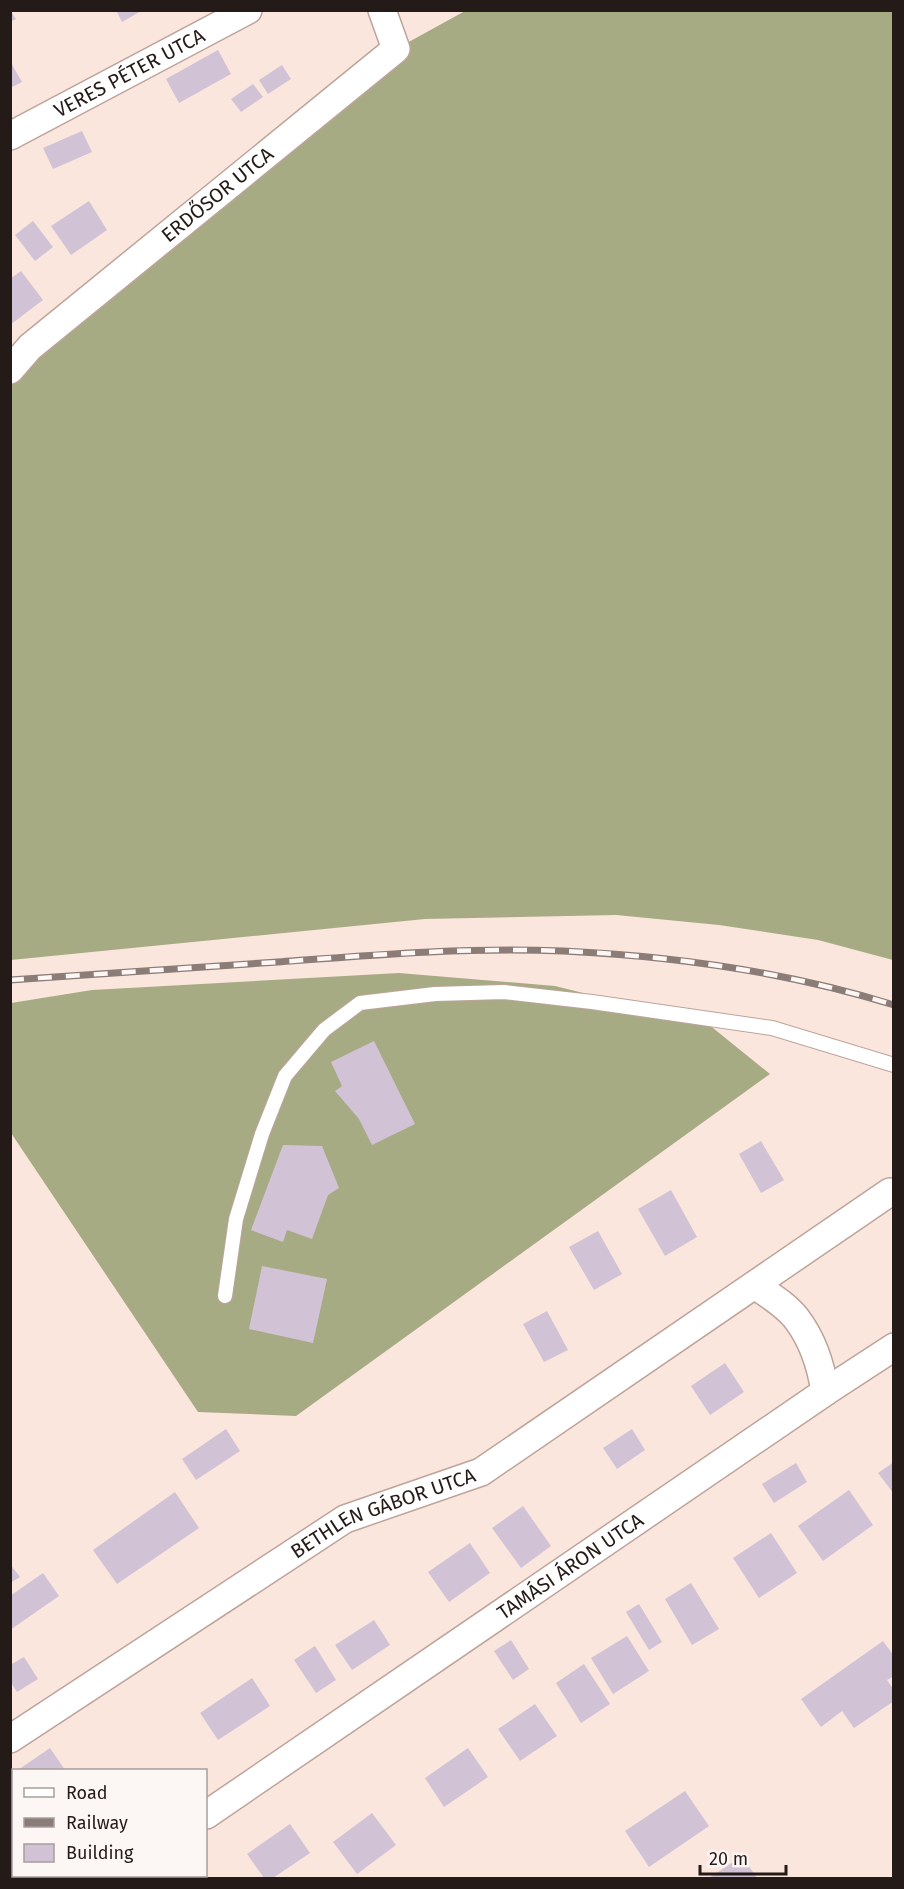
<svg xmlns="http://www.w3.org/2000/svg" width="904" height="1889" font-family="'Fira Sans',sans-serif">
  <rect width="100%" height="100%" fill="#fbe6de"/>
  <g fill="#a7ab84">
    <path d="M465,11H893V960L818,940L719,925L616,915L425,919L11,960L10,370L396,49Z"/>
    <path d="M399,973L555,986L708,1024L770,1074L296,1416L198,1412L11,1133V1003L92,990Z"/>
  </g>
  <g fill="#d1c2d6">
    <path d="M10,10L16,19L10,22Z"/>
    <path d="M116,10H143L122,22Z"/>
    <path d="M218,50L231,74L179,103L166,79Z"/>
    <path d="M10,61L22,82L10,88Z"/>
    <path d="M282,65L291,79L268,94L259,80Z"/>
    <path d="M253,84L263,97L241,112L231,99Z"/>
    <path d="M82,131L92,152L53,169L43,148Z"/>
    <path d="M89,201L107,230L71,255L51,226Z"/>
    <path d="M33,221L53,247L35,261L15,235Z"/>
    <path d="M21,271L43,300L10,325V279Z"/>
    <path d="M374,1041L415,1124L372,1145L359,1119L335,1091L342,1086L331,1062Z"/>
    <path d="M761,1141L784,1180L761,1193L739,1154Z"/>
    <path d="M283,1145L322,1146L339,1188L328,1195L312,1239L287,1230L283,1242L251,1230Z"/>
    <path d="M671,1190L697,1237L665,1256L638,1209Z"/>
    <path d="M598,1231L622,1274L594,1290L569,1247Z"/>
    <path d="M262,1266L327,1279L313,1343L249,1329Z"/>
    <path d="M547,1311L568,1350L544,1362L523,1324Z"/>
    <path d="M725,1363L744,1392L710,1415L691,1386Z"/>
    <path d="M226,1429L240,1451L196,1480L182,1459Z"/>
    <path d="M632,1429L645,1450L617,1469L603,1448Z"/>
    <path d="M894,1462V1494L878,1473Z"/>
    <path d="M796,1463L807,1482L774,1503L762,1484Z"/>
    <path d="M849,1490L873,1525L823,1561L798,1526Z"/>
    <path d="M175,1492L199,1528L117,1584L93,1550Z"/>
    <path d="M523,1506L551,1546L521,1568L492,1528Z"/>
    <path d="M771,1533L797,1573L759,1598L733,1558Z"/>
    <path d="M470,1543L490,1573L449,1602L428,1572Z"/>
    <path d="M10,1564L20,1577L10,1583Z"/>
    <path d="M43,1573L59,1596L10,1630V1596Z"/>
    <path d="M691,1583L719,1629L692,1645L665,1599Z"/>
    <path d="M639,1604L662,1642L649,1650L626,1612Z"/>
    <path d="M374,1620L390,1645L352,1670L335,1645Z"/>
    <path d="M627,1636L649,1671L613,1694L591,1658Z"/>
    <path d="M511,1640L529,1669L513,1680L494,1651Z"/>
    <path d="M883,1641L894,1656V1676L887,1680L894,1690V1701L854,1728L842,1711L821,1727L801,1699Z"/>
    <path d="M315,1646L336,1680L316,1693L294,1660Z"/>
    <path d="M24,1657L38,1679L17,1692L10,1681V1665Z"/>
    <path d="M584,1664L610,1704L581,1723L556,1683Z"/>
    <path d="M252,1678L270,1706L218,1740L200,1713Z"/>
    <path d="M535,1704L557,1736L520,1761L498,1729Z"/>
    <path d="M50,1748L65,1770H18Z"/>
    <path d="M468,1748L488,1777L444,1807L425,1778Z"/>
    <path d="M14,1774V1812L10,1815V1776Z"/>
    <path d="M685,1791L709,1826L649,1867L625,1831Z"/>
    <path d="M372,1813L396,1845L357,1874L333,1842Z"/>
    <path d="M290,1824L310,1853L273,1878H264L247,1854Z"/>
    <path d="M742,1856L757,1878H709Z"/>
  </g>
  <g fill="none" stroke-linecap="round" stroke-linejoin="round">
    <defs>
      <path id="service" d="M225,1296L236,1219L262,1134L285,1076L324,1030L360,1003L435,994L504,992L592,1002L772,1028L894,1065"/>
      <g id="minor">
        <path id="s1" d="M10,136L248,10"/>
        <path id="s2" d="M10,370L30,347L396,49L382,10"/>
        <path d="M825,1392L894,1347"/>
        <path id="s3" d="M10,1739L345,1519L481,1472L890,1192"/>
        <path id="s4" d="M206,1815L825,1392C821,1365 813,1340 796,1318C786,1305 769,1295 755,1285"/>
        <path d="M112,1878L117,1876"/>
      </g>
    </defs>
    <use href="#service" stroke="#bda49b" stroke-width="16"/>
    <use href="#minor" stroke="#bda49b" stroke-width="30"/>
    <use href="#service" stroke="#fff" stroke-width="14"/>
    <use href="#minor" stroke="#fff" stroke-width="27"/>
    <defs>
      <path id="rail" d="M10,980C99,974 189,968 278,962C372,955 468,947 563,951C675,956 787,972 894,1005"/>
    </defs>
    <use href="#rail" stroke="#8b7c77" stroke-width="7"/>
    <use href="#rail" stroke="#fcf7f5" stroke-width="4.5" stroke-dasharray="14" stroke-linecap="butt"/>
  </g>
  <g text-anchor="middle" stroke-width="6" stroke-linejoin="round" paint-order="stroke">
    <g font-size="20" fill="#241a17" stroke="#fcf7f5">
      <text dy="7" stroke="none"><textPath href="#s1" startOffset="135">VERES PÉTER UTCA</textPath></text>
      <text dy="7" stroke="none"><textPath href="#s2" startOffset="272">ERDŐSOR UTCA</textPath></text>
      <text dy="7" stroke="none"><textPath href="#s3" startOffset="438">BETHLEN GÁBOR UTCA</textPath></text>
      <text dy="7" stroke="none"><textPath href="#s4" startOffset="441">TAMÁSI ÁRON UTCA</textPath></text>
    </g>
  </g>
  <rect width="904" height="1889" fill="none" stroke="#241a17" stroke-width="24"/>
  <rect x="12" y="1769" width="195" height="108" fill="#fcf7f5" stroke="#a69f9c" stroke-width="1.5"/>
  <rect x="24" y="1788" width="30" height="9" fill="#ffffff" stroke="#a69f9c" stroke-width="1.5"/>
  <text x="66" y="1799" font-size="18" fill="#241a17">Road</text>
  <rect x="24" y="1818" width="30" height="9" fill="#8b7c77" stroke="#a69f9c" stroke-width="1.5"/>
  <text x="66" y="1829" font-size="18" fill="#241a17">Railway</text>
  <rect x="24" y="1844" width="30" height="18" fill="#d1c2d6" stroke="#a69f9c" stroke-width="1.5"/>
  <text x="66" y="1859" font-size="18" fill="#241a17">Building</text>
  <path d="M700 1865v9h86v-9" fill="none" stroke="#241a17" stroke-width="3"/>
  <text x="709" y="1865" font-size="18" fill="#241a17" stroke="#fcf7f5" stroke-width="4.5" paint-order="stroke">20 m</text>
</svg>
